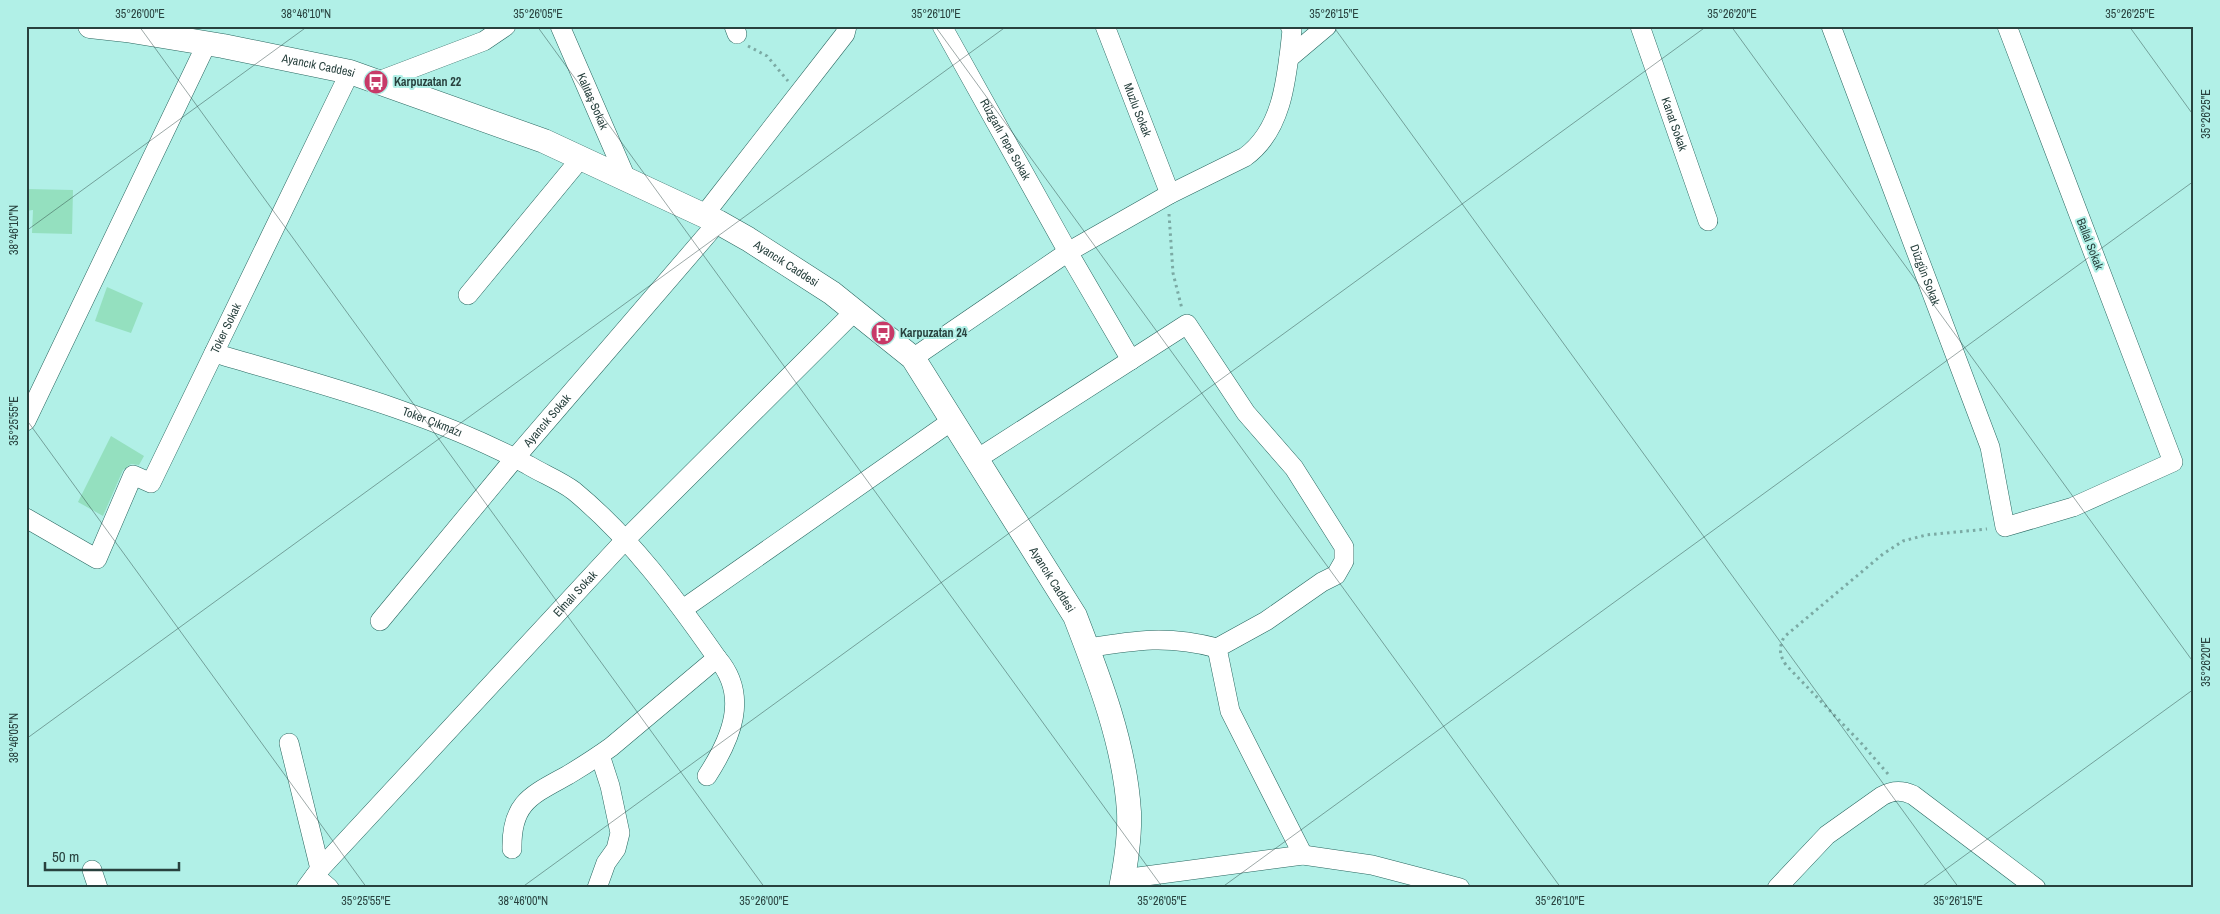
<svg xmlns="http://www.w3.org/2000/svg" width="2220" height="914" font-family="'Archivo Narrow',sans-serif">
  <rect width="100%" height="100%" fill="#b1f0e7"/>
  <g fill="#94e0bf">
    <path d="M26,189L73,190L72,234L32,233L33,210L26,211Z"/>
    <path d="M107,287L143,303L131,333L95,321Z"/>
    <path d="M111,436L144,456L139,465L131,464L123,470L103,516L78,502Z"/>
  </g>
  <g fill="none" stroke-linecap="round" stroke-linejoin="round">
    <defs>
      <g id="minor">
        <path id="s1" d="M560,26L626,178"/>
        <path d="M734,26L737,34"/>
        <path id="s2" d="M942,26L1068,252L1131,360"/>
        <path id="s3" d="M1105,26L1170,194"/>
        <path id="s4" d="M1640,26L1708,221"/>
        <path id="s5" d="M1831,26L1990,447L2005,527L2073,507L2173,462L2007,26"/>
        <path d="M1289,58L1327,26"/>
        <path d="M376,82L484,41L506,26"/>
        <path d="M704,215L845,34L847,26"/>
        <path d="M468,295L581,158"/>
        <path id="s6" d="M214,353C319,384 432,413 528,465C543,474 561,481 574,491C631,538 675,598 717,658L611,747C597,757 583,766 568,775C532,795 511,802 512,849"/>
        <path d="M913,358L1068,252L1170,194L1245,157C1284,129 1287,74 1292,30L1290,26"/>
        <path d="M26,421L207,43"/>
        <path d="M977,459L1187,324L1246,413L1294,468L1344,547V561L1336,575L1322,582L1266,621L1217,648L1230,711L1303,855"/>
        <path id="s7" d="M26,518L97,559L133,475L151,483L350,72"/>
        <path d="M683,609L953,420"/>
        <path id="s8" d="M380,621L515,458L718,222"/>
        <path d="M1088,648C1136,640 1168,635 1217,648"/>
        <path d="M289,743L320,869"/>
        <path d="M707,776C731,739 750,696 717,658"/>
        <path d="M92,870L98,888"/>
        <path d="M315,876L329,888"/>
        <path d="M1123,879L1303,855L1372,865L1460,888"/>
        <path id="s9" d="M306,888L320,869L626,539L855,311"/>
        <path d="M597,888L606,863L616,849L620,833L610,786L600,755"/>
        <path d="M1777,888L1827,835L1882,796C1893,790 1902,790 1913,795L2036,888"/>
      </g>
      <g id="tertiary">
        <path id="s10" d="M90,26L126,30L223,46L350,72L544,141L718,222L748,239L832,293L913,358L1075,616C1099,678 1125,745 1129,812C1130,837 1126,863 1121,888"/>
      </g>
    </defs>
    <use href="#minor" stroke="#28665f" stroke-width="20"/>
    <use href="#tertiary" stroke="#28665f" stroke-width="25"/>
    <g stroke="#7baaa4" stroke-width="3" stroke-dasharray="2.5 4" stroke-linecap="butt">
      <path d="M748,46L767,56L788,81"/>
      <path d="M1169,214L1173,273L1182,309"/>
      <path d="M1888,774L1862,744L1786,665C1779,655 1779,647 1784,637L1883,554L1903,541L1926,535L1987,529"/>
    </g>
    <use href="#minor" stroke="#fff" stroke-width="19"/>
    <use href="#tertiary" stroke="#fff" stroke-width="24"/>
  </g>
  <path fill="none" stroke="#28413e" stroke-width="1" stroke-opacity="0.45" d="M139,26L765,888M537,26L1163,888M935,26L1561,888M1333,26L1959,888M1731,26L2194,663M2129,26L2194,116M26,231L308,26M26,419L367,888M26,739L1007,26M521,888L1707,26M1221,888L2194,181M1920,888L2194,689"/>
  <defs>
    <symbol id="bus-disc" viewBox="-11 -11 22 22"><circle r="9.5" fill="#c73a68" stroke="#b1f0e7"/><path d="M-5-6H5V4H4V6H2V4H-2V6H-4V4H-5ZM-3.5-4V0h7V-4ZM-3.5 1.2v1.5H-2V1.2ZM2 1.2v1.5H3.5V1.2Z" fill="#fff"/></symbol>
  </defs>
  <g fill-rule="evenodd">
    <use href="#bus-disc" x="362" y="68" width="28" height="28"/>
    <use href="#bus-disc" x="869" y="319" width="28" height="28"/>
  </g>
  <g text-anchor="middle" stroke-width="4" stroke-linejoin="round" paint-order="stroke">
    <g font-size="12" fill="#28413e" stroke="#b1f0e7">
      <text dy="4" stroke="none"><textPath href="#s10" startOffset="232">Ayancık Caddesi</textPath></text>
      <text dy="4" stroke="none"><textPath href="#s1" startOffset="82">Kalıtaş Sokak</textPath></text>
      <text dy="4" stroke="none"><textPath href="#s3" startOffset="90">Muzlu Sokak</textPath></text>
      <text dy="4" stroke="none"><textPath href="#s4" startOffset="104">Kanat Sokak</textPath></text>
      <text dy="4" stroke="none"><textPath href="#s2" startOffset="130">Rüzgarlı Tepe Sokak</textPath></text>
      <text transform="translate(2090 244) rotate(69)" y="4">Ballal Sokak</text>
      <text dy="4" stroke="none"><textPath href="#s10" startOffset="742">Ayancık Caddesi</textPath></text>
      <text dy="4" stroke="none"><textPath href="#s5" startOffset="266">Düzgün Sokak</textPath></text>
      <text dy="4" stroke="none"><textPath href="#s7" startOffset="365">Toker Sokak</textPath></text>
      <text dy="4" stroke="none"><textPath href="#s8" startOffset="261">Ayancık Sokak</textPath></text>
      <text dy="4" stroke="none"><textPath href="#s6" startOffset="229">Toker Çıkmazı</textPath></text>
      <text dy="4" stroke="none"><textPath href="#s10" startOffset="1162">Ayancık Caddesi</textPath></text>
      <text dy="4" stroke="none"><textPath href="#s9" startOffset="399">Elmalı Sokak</textPath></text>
    </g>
    <g font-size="12" font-weight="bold" fill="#28413e" stroke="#b1f0e7" text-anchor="start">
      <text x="394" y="86">Karpuzatan 22</text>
      <text x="900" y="337">Karpuzatan 24</text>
    </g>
  </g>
  <rect width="2220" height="914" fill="none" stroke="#b1f0e7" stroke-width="55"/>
  <path d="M45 862v8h134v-8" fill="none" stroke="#28413e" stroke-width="2.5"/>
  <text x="52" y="862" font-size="15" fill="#28413e" stroke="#b1f0e7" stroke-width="4" paint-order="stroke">50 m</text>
  <rect x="28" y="28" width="2164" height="858" fill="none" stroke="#28413e" stroke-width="2"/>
  <g font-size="12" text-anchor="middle" fill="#28413e">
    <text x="140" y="18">35°26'00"E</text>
    <text x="306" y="18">38°46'10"N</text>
    <text x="538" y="18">35°26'05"E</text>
    <text x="936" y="18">35°26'10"E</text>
    <text x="1334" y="18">35°26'15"E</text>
    <text x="1732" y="18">35°26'20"E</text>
    <text x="2130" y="18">35°26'25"E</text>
    <text transform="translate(2206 114) rotate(-90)" y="4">35°26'25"E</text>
    <text transform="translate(14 230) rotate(-90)" y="4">38°46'10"N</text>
    <text transform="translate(14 421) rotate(-90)" y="4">35°25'55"E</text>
    <text transform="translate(2206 662) rotate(-90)" y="4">35°26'20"E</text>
    <text transform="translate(14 738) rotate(-90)" y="4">38°46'05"N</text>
    <text x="366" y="905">35°25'55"E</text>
    <text x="523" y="905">38°46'00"N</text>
    <text x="764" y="905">35°26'00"E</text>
    <text x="1162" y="905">35°26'05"E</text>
    <text x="1560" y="905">35°26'10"E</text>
    <text x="1958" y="905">35°26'15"E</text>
  </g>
</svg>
